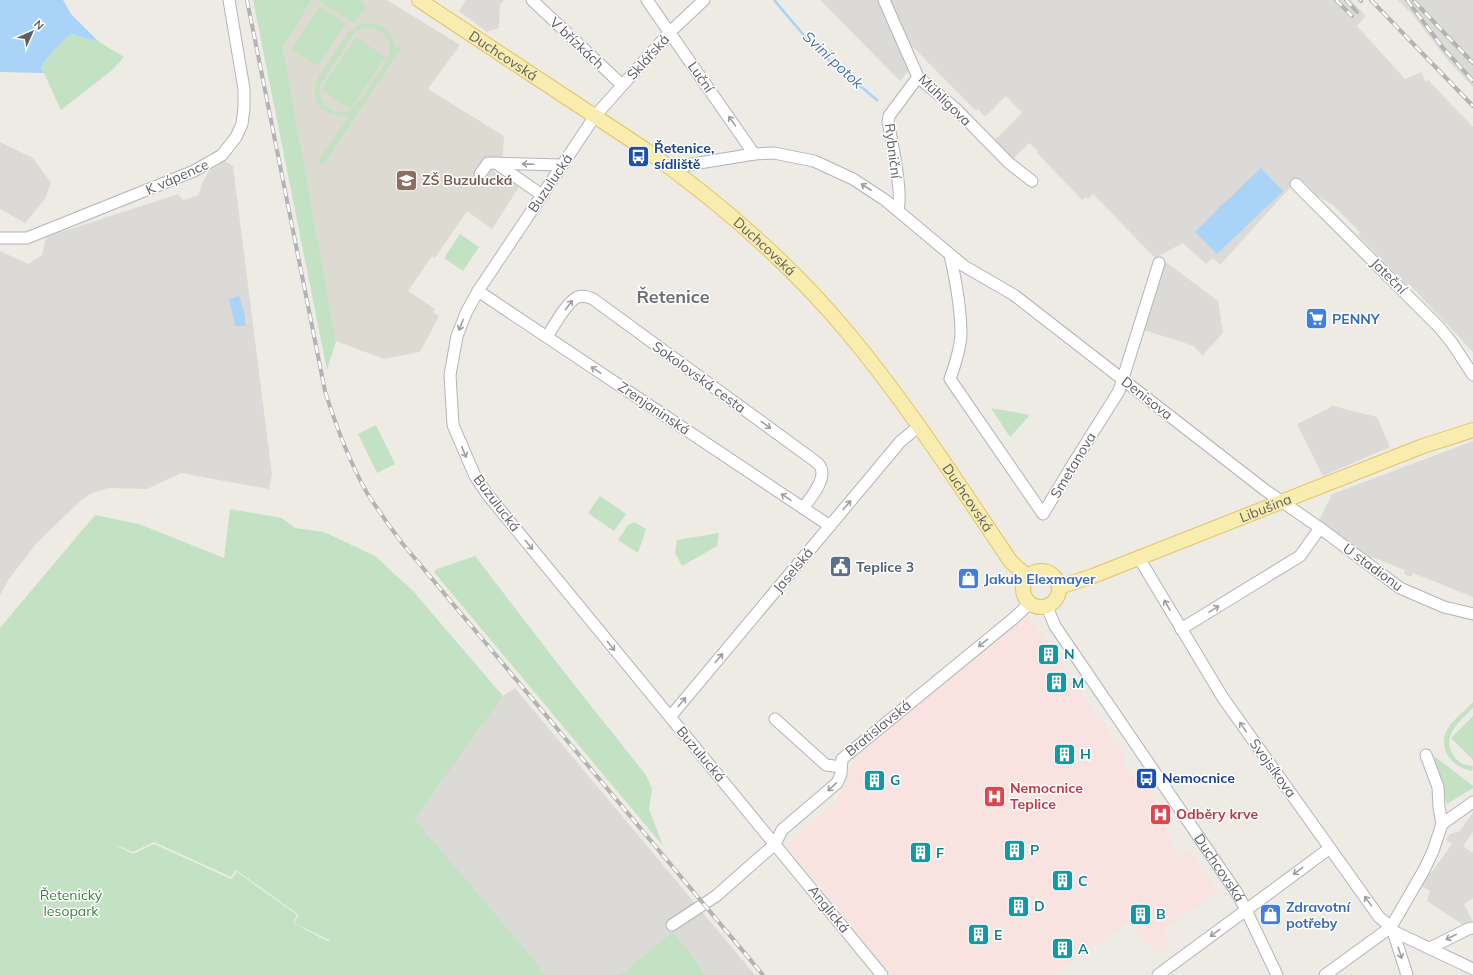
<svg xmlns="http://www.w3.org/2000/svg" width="1473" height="975" font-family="Mulish,sans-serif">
  <rect width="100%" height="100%" fill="#edebe4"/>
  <g fill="#dcdad6">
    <path d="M466,0H504L500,5L499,28L487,32L459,11Z"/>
    <path d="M820,0H878L910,69L900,81Z"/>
    <path d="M891,0H1351L1366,16L1357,26L1405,79L1421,72L1426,82L1428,80L1473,127V352L1409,284L1407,285L1358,235L1360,232L1333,205L1317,196L1305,183L1298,181L1287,191L1220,265L1213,258L1206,264L1183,243L1155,258L1093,194L1088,199L1085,197L1082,200L1037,153L1038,151L1029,143L1011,161L993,142L1022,113L1006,96L985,117L978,109L976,111L913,47L910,46Z"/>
    <path d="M1398,0H1473V87L1450,63L1412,14Z"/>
    <path d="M0,142L33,158L51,183L45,199L25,223L0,209Z"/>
    <path d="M225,161L233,166L272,475L269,489L181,473L147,489L108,488L90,494L78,503L36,544L9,579L0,595V251L28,264L42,255L46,237L178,194L183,200L199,195L202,183L209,171Z"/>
    <path d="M1162,259L1218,301L1223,333L1202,356L1194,346L1141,329Z"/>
    <path d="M1333,406L1377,417L1390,447L1323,476L1297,424Z"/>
    <path d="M1473,441V597L1413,573L1411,577L1404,574L1405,570L1372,557L1371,558L1367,557L1318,522L1332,494Z"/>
    <path d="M515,688L755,975H706L673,931L620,975H547L413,819L503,696Z"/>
    <path d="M1473,812V832L1463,846L1473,853V898L1464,904L1473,922L1465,926L1427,901L1430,891L1419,885L1428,872L1431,873L1452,844L1446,840L1450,834L1460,831Z"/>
  </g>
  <path fill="#dddad2" d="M312,0H387L460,45L428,89L504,136L502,165L493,171L519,187L492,229L467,211L435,258L432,256L408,291L435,309L433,312L439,316L420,352L384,359L336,341L283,47Z"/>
  <path fill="#f9e3e1" d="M1029,616L1124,755L1121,758L1133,775L1136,773L1165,815L1159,819L1171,836L1168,839L1180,856L1189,850L1218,892L1164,929L1171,940L1167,943L1169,946L1162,952L1159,948L1153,952L1130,921L1052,975H892L786,845L837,801L845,776L861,751L883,735L931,693L933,694L1025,617Z"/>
  <g fill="#c2e2c3" fill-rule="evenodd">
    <path d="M253,0H312L283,47L336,341L327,370Z"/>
    <path d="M318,0H360L363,3L365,8L356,21L352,22Z"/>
    <path d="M320,6L346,23L317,66L292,49Z"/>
    <path d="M364,23C380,22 393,31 395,48L397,46L401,49L323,165L318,162L350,115C325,119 308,102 318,78L348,33L358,25ZM365,28C382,27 393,40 389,56C384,65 378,74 372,82C362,97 349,124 327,107C320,101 319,93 320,85L352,36L355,32Z"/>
    <path d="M71,34L99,42L124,57L111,71L61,110L44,73L41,68L51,52Z"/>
    <path d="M356,37L385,57L352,106L348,108L322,90L323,86Z"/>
    <path d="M460,234L479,247L463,271L444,258Z"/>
    <path d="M991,408L1030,415L1010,437Z"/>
    <path d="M376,425L395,464L377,473L358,434Z"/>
    <path d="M600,496L626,514L614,531L588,513Z"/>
    <path d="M230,509L282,518L295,528L324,532L375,556L413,591L503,696L414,819L547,975H0V628L95,515L139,524L224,558ZM154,842L231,877L236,870L299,915L294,923L329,940V942L293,923L297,915L237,872L231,879L154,844L133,854L111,843L133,852Z"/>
    <path d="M634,522L646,529L638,553L618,540L628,525Z"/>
    <path d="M719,533L717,546L682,566L675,553L677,540Z"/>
    <path d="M475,556L568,677L646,775L652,789L649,809L663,846L434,572L437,569Z"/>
    <path d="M1473,702V708C1460,721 1440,737 1454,756C1458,763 1465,766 1473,766L1472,771C1453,768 1437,749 1447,730C1453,719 1465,711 1473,702Z"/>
    <path d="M1473,716V760L1451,738Z"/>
    <path d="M1434,756L1473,786V788L1447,804Z"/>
    <path d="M673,931L706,975H620Z"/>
  </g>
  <g fill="#a9d4f7">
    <path d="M0,0H63L71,14L99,42L71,34C60,44 48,54 41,68L44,73L0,72Z"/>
    <path d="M1260,167L1284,192H1282L1243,229V231H1241L1217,254L1195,232L1219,208V206H1221L1260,169Z"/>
    <path d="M239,296L244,311L246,326H235L229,299Z"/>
  </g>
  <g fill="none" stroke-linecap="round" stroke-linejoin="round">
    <path stroke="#a9d4f7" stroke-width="2.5" d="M774,0L807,39L824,56L877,100"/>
    <defs>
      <g id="minor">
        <path d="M532,0L622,85"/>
        <path d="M647,0L754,154"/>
        <path d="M704,0L670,32L595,116L478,291L466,313L457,336L450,375L453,425L475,476L487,494L882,975"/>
        <path d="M884,0L918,77L957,110L1009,163L1032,181"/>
        <path d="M496,163L542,195"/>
        <path d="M675,171L687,165L754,154L774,153L814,161L853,179L885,200L964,266L1014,295L1265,490L1320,528L1400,588L1444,607L1473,614"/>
        <path d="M480,174L488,163L561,165"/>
        <path d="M1296,184L1439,327L1452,343L1473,375"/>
        <path d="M898,210C903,193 892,141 888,122L889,116L918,77"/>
        <path d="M0,238H27L194,171L222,155L236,137L242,124L244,108V89L229,0"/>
        <path d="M950,255C956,281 961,308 961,335C960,350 955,365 950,379L1043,514L1073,464L1119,391L1159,263"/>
        <path d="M478,291L830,526"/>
        <path d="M547,337C553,327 568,300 578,297C583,295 588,297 593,299L808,456C812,459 817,462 820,466C828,478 810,499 803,508"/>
        <path d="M1139,558L1223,698L1379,917L1391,927L1393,931L1407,975"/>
        <path id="s1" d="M1047,607L1055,626L1237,893L1246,910L1277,975"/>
        <path d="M1181,629L1300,556L1320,528"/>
        <path d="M670,717L900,442L919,426"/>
        <path d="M775,719L826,765L841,767"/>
        <path d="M1442,824L1473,802"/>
        <path d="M672,925L716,896L775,844L782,830L837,783L841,774L842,759L1014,618L1030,603"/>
        <path d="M1393,931L1473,969"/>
        <path d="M1430,948L1468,929L1473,928"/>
        <path d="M1158,975L1330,848"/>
        <path d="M1325,975L1391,927L1424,870L1433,851L1442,824L1439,807L1438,787L1426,755"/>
      </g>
      <g id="major">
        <path id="s2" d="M419,0L643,148C718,201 789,262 848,333C908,405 959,485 1011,562L1028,577"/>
        <circle cx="1041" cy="589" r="18"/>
        <path id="s3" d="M1059,587L1093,576L1423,446L1473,430"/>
      </g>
    </defs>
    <use href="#minor" stroke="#b1b4b8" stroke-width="13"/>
    <use href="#major" stroke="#e5c365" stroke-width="16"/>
    <use href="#minor" stroke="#fff" stroke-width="11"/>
    <use href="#major" stroke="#f8edae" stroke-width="14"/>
    <defs>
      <g id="rail">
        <path d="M247,0L325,391C336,426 349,461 367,493C378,510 390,527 402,543L763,975"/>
        <path d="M1336,0L1352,16"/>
        <path d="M1346,0L1357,12"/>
        <path d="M1360,0L1361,1"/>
        <path d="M1371,0L1473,106"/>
        <path d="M1407,0L1443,48L1473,81"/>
        <path d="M1414,1L1473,63"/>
      </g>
    </defs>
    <use href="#rail" stroke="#b2b3b3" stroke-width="4"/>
    <use href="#rail" stroke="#fff" stroke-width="2.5" stroke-dasharray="8" stroke-linecap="butt"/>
  </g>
  <defs><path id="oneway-shaft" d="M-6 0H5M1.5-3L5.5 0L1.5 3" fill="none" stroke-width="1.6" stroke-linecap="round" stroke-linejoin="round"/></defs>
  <g stroke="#9d9fa1">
    <use href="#oneway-shaft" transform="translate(732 121) rotate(-126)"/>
    <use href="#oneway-shaft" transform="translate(528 164) rotate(-178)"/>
    <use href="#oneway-shaft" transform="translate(866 187) rotate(-147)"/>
    <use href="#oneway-shaft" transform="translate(569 305) rotate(-53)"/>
    <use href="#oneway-shaft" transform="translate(461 325) rotate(112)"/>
    <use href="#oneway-shaft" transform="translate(596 370) rotate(-146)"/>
    <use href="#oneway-shaft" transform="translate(766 425) rotate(36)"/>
    <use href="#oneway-shaft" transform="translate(464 452) rotate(67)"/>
    <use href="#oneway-shaft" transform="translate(786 497) rotate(-146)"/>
    <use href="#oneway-shaft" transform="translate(847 505) rotate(-50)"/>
    <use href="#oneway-shaft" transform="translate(529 545) rotate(51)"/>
    <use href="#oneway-shaft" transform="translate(1167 605) rotate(-120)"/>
    <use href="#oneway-shaft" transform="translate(1214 609) rotate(-32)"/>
    <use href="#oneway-shaft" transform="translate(983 643) rotate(141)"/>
    <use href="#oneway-shaft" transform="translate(611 646) rotate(51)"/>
    <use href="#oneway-shaft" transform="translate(719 658) rotate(-50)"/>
    <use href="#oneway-shaft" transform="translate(682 702) rotate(-50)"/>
    <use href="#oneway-shaft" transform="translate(1243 727) rotate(-125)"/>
    <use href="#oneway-shaft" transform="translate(832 787) rotate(137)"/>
    <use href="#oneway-shaft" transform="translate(1298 871) rotate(144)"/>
    <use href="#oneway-shaft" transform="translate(1368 901) rotate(-126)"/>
    <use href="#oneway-shaft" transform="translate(1215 933) rotate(144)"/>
    <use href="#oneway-shaft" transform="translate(1451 937) rotate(153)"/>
    <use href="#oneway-shaft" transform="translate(1400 953) rotate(72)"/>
  </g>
  <defs>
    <symbol id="bus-square" viewBox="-11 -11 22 22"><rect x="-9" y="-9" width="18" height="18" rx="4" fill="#1a4fb4" stroke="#fff"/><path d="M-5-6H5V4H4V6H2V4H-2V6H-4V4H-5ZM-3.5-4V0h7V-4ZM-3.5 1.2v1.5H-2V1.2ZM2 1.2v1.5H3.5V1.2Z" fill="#fff"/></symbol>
    <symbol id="school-square" viewBox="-11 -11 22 22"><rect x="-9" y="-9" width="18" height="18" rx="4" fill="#8d6e63" stroke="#fff"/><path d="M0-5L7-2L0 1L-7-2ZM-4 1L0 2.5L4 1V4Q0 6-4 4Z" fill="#fff"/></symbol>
    <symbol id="supermarket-square" viewBox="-11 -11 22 22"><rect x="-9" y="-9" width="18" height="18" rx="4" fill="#3f7fe0" stroke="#fff"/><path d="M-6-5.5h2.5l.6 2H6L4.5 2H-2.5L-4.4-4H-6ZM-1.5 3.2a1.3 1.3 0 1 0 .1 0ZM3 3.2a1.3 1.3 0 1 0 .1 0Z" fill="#fff"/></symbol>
    <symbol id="civic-square" viewBox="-11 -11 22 22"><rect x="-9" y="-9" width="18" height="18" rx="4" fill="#5c6f8a" stroke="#fff"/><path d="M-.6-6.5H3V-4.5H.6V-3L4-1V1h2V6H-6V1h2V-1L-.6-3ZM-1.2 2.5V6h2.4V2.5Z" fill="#fff"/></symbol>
    <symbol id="shop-square" viewBox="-11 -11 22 22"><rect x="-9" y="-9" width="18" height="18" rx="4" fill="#3f7fe0" stroke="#fff"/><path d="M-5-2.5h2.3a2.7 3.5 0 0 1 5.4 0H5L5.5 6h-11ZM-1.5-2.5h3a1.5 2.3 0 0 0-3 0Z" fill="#fff"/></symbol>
    <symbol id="building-square" viewBox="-11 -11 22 22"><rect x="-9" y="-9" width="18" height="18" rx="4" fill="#0f9aa8" stroke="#fff"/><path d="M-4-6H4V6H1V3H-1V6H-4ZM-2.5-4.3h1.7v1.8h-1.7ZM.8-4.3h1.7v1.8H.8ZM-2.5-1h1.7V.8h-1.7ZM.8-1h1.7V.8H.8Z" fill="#fff"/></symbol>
    <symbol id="hospital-square" viewBox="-11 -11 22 22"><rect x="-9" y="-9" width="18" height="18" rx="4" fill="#e0444e" stroke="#fff"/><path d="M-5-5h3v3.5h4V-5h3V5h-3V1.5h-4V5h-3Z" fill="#fff"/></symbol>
  </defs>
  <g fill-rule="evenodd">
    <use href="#bus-square" x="626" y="144" width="25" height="25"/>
    <use href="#school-square" x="394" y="168" width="25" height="25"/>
    <use href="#supermarket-square" x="1304" y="306" width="25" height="25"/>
    <use href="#civic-square" x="828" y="554" width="25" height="25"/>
    <use href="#shop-square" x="956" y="566" width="25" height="25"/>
    <use href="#building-square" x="1036" y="642" width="25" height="25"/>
    <use href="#building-square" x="1044" y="670" width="25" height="25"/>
    <use href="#building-square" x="1052" y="742" width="25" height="25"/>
    <use href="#bus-square" x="1134" y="766" width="25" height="25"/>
    <use href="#building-square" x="862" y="768" width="25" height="25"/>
    <use href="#hospital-square" x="982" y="784" width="25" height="25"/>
    <use href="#hospital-square" x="1148" y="802" width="25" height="25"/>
    <use href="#building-square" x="1002" y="838" width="25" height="25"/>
    <use href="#building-square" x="908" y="840" width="25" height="25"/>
    <use href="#building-square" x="1050" y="868" width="25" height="25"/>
    <use href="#building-square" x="1006" y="894" width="25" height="25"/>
    <use href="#building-square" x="1128" y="902" width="25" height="25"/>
    <use href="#shop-square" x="1258" y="902" width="25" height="25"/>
    <use href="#building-square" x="966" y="922" width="25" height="25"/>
    <use href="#building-square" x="1050" y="936" width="25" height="25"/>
  </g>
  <g text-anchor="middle" stroke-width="3" stroke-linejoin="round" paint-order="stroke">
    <g font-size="14" fill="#5c5f63" stroke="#fff">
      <text transform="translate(577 43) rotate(43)" y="5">V břízkách</text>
      <text dy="5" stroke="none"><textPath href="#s2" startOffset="101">Duchcovská</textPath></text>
      <text transform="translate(648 57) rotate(-48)" y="5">Sklářská</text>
      <text transform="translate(701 77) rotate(55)" y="5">Luční</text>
      <text transform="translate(945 100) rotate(44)" y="5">Mühligova</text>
      <text transform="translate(893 151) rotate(83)" y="5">Rybniční</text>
      <text transform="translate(177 177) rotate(-24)" y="5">K vápence</text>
      <text transform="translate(550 183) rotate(-56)" y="5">Buzulucká</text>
      <text dy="5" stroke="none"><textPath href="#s2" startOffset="425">Duchcovská</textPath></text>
      <text transform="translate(1389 276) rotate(45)" y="5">Jateční</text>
      <text transform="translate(699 377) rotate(36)" y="5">Sokolovská cesta</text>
      <text transform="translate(1147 398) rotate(38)" y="5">Denisova</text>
      <text transform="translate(654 408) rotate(34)" y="5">Zrenjaninská</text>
      <text transform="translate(1073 465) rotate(-59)" y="5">Smetanova</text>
      <text dy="5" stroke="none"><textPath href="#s2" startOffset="749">Duchcovská</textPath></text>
      <text transform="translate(497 503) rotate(53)" y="5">Buzulucká</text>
      <text dy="5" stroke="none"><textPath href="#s3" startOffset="221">Libušina</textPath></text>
      <text transform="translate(1373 567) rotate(36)" y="5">U stadionu</text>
      <text transform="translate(793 570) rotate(-50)" y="5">Jaselská</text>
      <text transform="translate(878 728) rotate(-39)" y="5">Bratislavská</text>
      <text transform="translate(701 754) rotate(50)" y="5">Buzulucká</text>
      <text transform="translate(1273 768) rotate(54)" y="5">Svojsíkova</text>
      <text dy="5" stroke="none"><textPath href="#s1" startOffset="313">Duchcovská</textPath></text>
      <text transform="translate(829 909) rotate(51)" y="5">Anglická</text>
    </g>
    <g font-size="14" font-weight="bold" fill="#164399" stroke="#fff" text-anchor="start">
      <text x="654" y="153">Řetenice,<tspan x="654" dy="16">sídliště</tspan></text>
      <text x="1162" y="783">Nemocnice</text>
    </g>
    <g font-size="14" font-weight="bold" fill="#785e54" stroke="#fff" text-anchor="start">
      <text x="422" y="185">ZŠ Buzulucká</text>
    </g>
    <g font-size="14" font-weight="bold" fill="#366cbe" stroke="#fff" text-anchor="start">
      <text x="1332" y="324">PENNY</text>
      <text x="984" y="584">Jakub Elexmayer</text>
      <text x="1286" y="912">Zdravotní<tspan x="1286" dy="16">potřeby</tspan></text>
    </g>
    <g font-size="14" font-weight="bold" fill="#4e5e75" stroke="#fff" text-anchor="start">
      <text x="856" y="572">Teplice 3</text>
    </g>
    <g font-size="14" font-weight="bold" fill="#0d838f" stroke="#fff" text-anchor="start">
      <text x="1064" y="659">N</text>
      <text x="1072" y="688">M</text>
      <text x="1080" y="759">H</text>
      <text x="890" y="785">G</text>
      <text x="1030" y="855">P</text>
      <text x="936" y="858">F</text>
      <text x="1078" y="886">C</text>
      <text x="1034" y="911">D</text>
      <text x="1156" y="919">B</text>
      <text x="994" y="940">E</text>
      <text x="1078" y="954">A</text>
    </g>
    <g font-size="14" font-weight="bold" fill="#be3a42" stroke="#fff" text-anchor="start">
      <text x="1010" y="793">Nemocnice<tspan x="1010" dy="16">Teplice</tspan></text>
      <text x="1176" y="819">Odběry krve</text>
    </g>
    <g font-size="14" fill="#3d8141" stroke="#fff">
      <text x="71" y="900">Řetenický<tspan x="71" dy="16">lesopark</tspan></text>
    </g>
    <g font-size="15" font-style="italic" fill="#4875a7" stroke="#fff">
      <text transform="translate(833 60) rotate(43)" y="5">Sviní potok</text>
    </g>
    <g font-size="18" font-weight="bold" fill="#6d7175" stroke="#fff">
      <text x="673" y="303">Řetenice</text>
    </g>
  </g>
  <g transform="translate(32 32) rotate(45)" stroke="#ffffff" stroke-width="3" paint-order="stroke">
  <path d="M0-3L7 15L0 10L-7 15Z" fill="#5c5f63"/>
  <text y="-6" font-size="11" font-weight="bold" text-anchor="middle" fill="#5c5f63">N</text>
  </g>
</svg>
